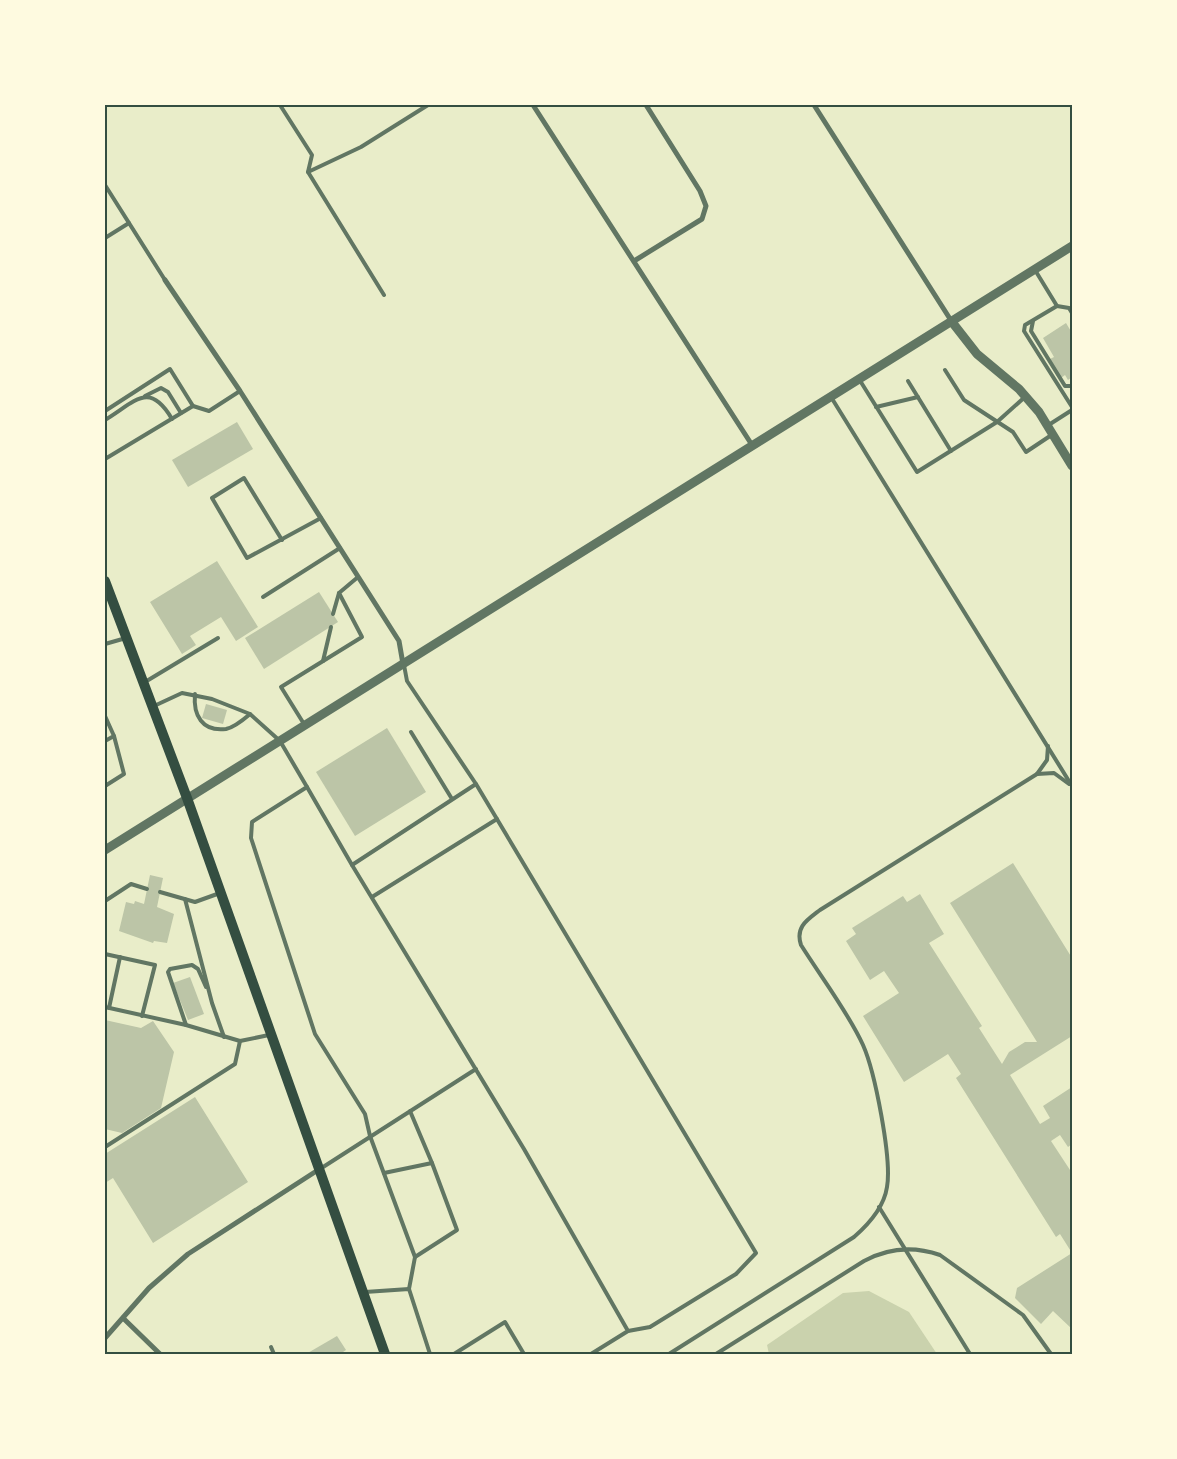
<svg xmlns="http://www.w3.org/2000/svg" width="1177" height="1459" font-family="'Source Sans 3',sans-serif">
  <rect width="100%" height="100%" fill="#e9edc9"/>
  <path fill="#cad2ad" d="M869,1291L909,1312L937,1354H769L767,1345L843,1293Z"/>
  <g fill="#bcc5a7">
    <path d="M1066,323L1072,333V377L1068,380L1065,375L1061,378L1050,359L1054,357L1043,338Z"/>
    <path d="M237,422L253,449L188,487L172,460Z"/>
    <path d="M217,561L258,627L236,641L221,617L190,636L196,645L182,654L150,602Z"/>
    <path d="M319,592L338,622L264,669L245,638Z"/>
    <path d="M206,704L227,710L223,724L202,718Z"/>
    <path d="M387,728L426,792L355,836L316,772Z"/>
    <path d="M1013,863L1072,958V1036L1010,1075L1040,1124L1050,1118L1043,1106L1072,1087V1144L1068,1147L1060,1135L1051,1141L1072,1173V1253L1060,1234L1056,1237L956,1078L961,1074L948,1054L904,1082L863,1016L899,993L884,971L870,980L846,941L856,934L852,928L903,896L907,902L920,894L944,934L929,943L982,1026L979,1028L1002,1064L1009,1052L1025,1042H1037L950,903Z"/>
    <path d="M150,875L163,878L157,907L174,914L167,943L154,941L153,943L119,931L126,902L134,904L135,901L144,904Z"/>
    <path d="M190,977L204,1014L188,1020L173,983Z"/>
    <path d="M105,1020L141,1028L153,1021L174,1052L161,1108L122,1133L105,1129Z"/>
    <path d="M195,1097L248,1182L153,1243L113,1178L105,1183V1154Z"/>
    <path d="M1072,1253V1329L1053,1311L1041,1324L1015,1298L1017,1288Z"/>
    <path d="M337,1336L346,1350L340,1354H306Z"/>
  </g>
  <g fill="none" stroke-linecap="round" stroke-linejoin="round">
    <g stroke="#617663" stroke-width="4">
      <path d="M280,105L312,155L308,172L384,295"/>
      <path d="M308,172L361,147L428,105"/>
      <path d="M105,185L165,280"/>
      <path d="M105,238L129,223"/>
      <path d="M1035,270L1057,306L1069,308L1072,313"/>
      <path d="M1057,306L1025,325L1024,331L1072,407"/>
      <path d="M1033,321L1031,331L1065,386H1072"/>
      <path d="M945,370L964,400L1013,432L1026,452L1053,434"/>
      <path d="M859,379L917,472L997,422L1026,396"/>
      <path d="M908,381L951,451"/>
      <path d="M145,396L161,388L168,392L181,413"/>
      <path d="M831,397L1072,786"/>
      <path d="M876,407L918,397"/>
      <path d="M105,411L170,369L193,406L209,411L240,391"/>
      <path d="M105,420C135,402 149,380 172,419"/>
      <path d="M1047,426L1072,410"/>
      <path d="M105,459L193,406"/>
      <path d="M282,540L244,478L212,498L247,558L321,518"/>
      <path d="M263,597L340,548"/>
      <path d="M333,614L339,593"/>
      <path d="M105,644L126,638"/>
      <path d="M323,661L331,627"/>
      <path d="M404,665L407,681L476,784L756,1253L736,1274L650,1327L628,1331"/>
      <path d="M145,682L218,638"/>
      <path d="M195,694C193,715 202,732 226,729C235,727 243,720 250,714"/>
      <path d="M154,706L182,693L212,699L250,714L280,741L307,787L252,822L251,838L315,1034L365,1114L370,1136L415,1257L409,1289"/>
      <path d="M105,716L114,736L105,741"/>
      <path d="M304,724L281,687L362,637L339,593L358,577"/>
      <path d="M411,732L452,799"/>
      <path d="M1037,774L1054,773L1069,784"/>
      <path d="M105,786L124,774L114,736"/>
      <path d="M307,787L352,865L476,784"/>
      <path d="M352,865L524,1149L628,1331L591,1354"/>
      <path d="M160,892L195,902L220,893"/>
      <path d="M372,897L497,819"/>
      <path d="M185,899L212,1003L224,1037"/>
      <path d="M105,901L131,884L147,889"/>
      <path d="M105,954L155,965L142,1016"/>
      <path d="M105,1007L186,1025L240,1041"/>
      <path d="M109,1008L120,957"/>
      <path d="M186,1025L168,972L170,969L192,965L198,969L206,987"/>
      <path d="M410,1111L432,1163"/>
      <path d="M105,1147L235,1064L240,1041L269,1035"/>
      <path d="M320,1169L476,1069"/>
      <path d="M384,1173L432,1163L457,1230L415,1257"/>
      <path d="M879,1207L970,1354"/>
      <path d="M365,1292L409,1289L430,1354"/>
      <path d="M271,1347L274,1354"/>
      <path d="M454,1354L505,1322L524,1354"/>
      <path d="M669,1354L854,1237C869,1224 884,1207 887,1187C892,1159 875,1072 863,1045C848,1012 821,977 801,945C795,927 807,920 820,910L1037,774L1047,760L1048,746"/>
      <path d="M716,1354L864,1261C888,1248 914,1246 940,1255L1023,1315L1051,1354"/>
    </g>
    <g stroke="#617663" stroke-width="5">
      <path d="M533,105L752,445"/>
      <path d="M814,105L952,322"/>
      <path d="M634,261L702,219L706,206L700,191L646,105"/>
      <path d="M165,280L240,391L399,641L403,664"/>
      <path d="M123,1318L160,1354"/>
      <path d="M105,1338L149,1288L188,1254L318,1170"/>
    </g>
    <g stroke="#617663" stroke-width="9">
      <path d="M952,322L977,354L1019,389L1039,412L1072,466"/>
      <path d="M105,850L1072,246"/>
    </g>
    <path stroke="#344e41" stroke-width="10" d="M105,581L187,798L385,1354"/>
  </g>
  <rect width="1177" height="1459" fill="none" stroke="#fefae0" stroke-width="212"/>
  <rect x="106" y="106" width="965" height="1247" fill="none" stroke="#344e41" stroke-width="2"/>
</svg>
